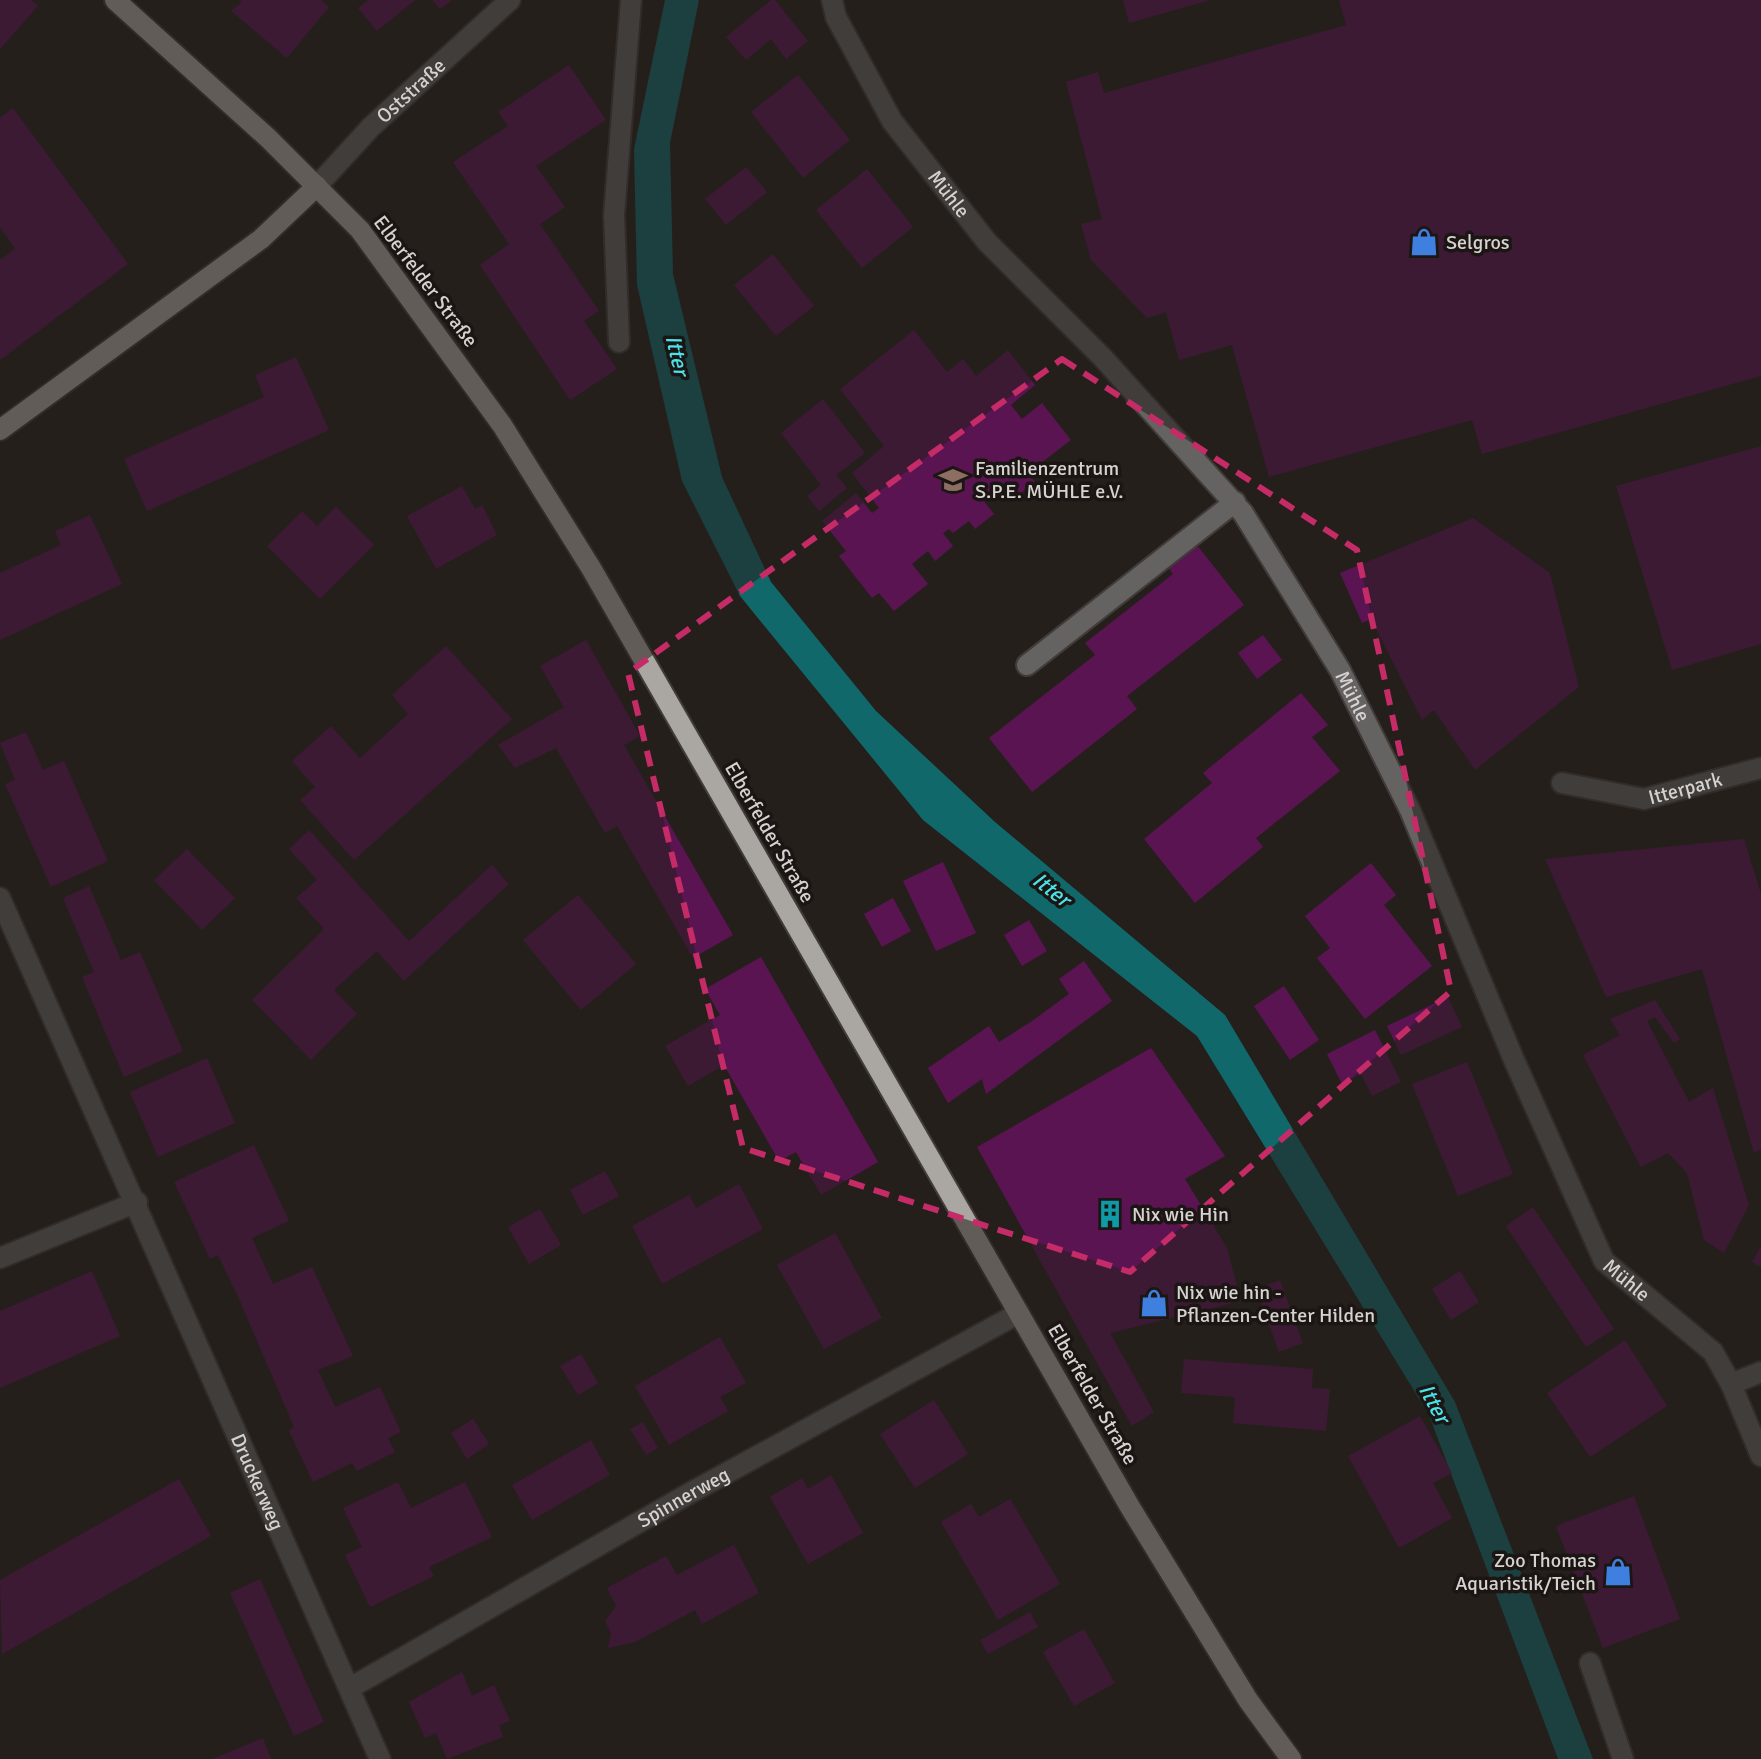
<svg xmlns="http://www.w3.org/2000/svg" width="1761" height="1759" font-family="Signika,sans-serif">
  <rect width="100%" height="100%" fill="#251f1c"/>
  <path fill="#11686b" d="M665,0H699L670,143L673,274L722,477L771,582L876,711L995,822L1225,1015L1455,1402L1593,1759H1558L1429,1415L1197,1036L923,820L740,596L682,481L637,285L634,149Z"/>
  <g fill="#5a1452">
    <path d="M0,0H31L38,6L0,49Z"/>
    <path d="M240,0H321L329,7L287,58L231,11L242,2Z"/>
    <path d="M368,0H415L377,31L358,8Z"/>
    <path d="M432,0H452L440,9Z"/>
    <path d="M771,0H775L808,41L786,59L771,39L746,60L726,37Z"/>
    <path d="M1123,0H1207V1L1129,23Z"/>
    <path d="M1339,0H1761V376L1482,454L1472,420L1269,477L1232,345L1179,360L1166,312L1147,318L1091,260L1081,224L1102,219L1066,82L1098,72L1104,93L1346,25Z"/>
    <path d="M569,65L606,120L536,166L565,207L540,224L599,311L584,321L617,369L570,400L480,265L509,244L453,162L508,126L498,112Z"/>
    <path d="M798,75L850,140L803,178L751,112Z"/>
    <path d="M13,108L128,264L0,360V260L15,249L0,227V118Z"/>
    <path d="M746,167L767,192L726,225L705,199Z"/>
    <path d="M867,169L913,227L862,268L816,210Z"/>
    <path d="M773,254L814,306L776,336L734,285Z"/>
    <path d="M914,330L947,372L963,359L976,376L1008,350L1035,385L1011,405L1022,419L1042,403L1071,440L1033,469L1029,464L1024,468L1035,482L1015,497L1008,488L993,501L989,497L983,500L994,514L975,529L969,521L953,533L949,529L943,533L953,546L935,561L928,551L912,564L928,584L894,611L879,593L872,598L839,556L846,551L822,521L856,493L872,513L879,508L852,473L884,446L840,389Z"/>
    <path d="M296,357L329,430L147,511L124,459L264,397L255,375Z"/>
    <path d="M823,399L865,453L836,475L847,488L819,511L807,496L821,485L781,433Z"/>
    <path d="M1761,446V644L1672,670L1616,486Z"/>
    <path d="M462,486L475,509L482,505L497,535L436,569L407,516Z"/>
    <path d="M336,507L374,545L320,599L267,546L302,511L317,526Z"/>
    <path d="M90,515L122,584L0,640V573L61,545L55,531Z"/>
    <path d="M1473,518L1550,573L1579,687L1475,770L1434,710L1422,720L1371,619L1362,623L1340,573Z"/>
    <path d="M1197,545L1244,605L1127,696L1137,709L1032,792L989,738L1095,655L1085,643L1173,574L1168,567Z"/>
    <path d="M1263,635L1282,660L1257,679L1238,653Z"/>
    <path d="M586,640L640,736L624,745L733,935L693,958L617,826L605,833L556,748L515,768L498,745L564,707L540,666Z"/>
    <path d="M446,646L512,719L354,860L300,800L315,787L292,761L331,726L360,758L408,714L392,695Z"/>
    <path d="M1301,693L1328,725L1312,737L1340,771L1256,838L1263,847L1195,903L1144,839L1212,783L1203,773Z"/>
    <path d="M26,732L43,770L64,761L108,861L51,887L5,784L15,780L0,743Z"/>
    <path d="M309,830L409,941L492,865L509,884L404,981L377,951L334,990L357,1014L311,1060L252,1000L324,929L296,898L317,880L289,849Z"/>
    <path d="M1744,839L1761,894V1149L1754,1153L1702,969L1606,997L1545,859Z"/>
    <path d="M187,849L235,898L202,930L154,880Z"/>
    <path d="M943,862L976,933L936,951L903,881Z"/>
    <path d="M1371,863L1396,895L1384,905L1432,966L1365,1019L1317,958L1330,948L1305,916Z"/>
    <path d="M89,886L121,960L140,952L183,1051L124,1077L82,977L94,972L63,898Z"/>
    <path d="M578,895L636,964L581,1010L523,940Z"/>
    <path d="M893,898L911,931L882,947L864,914Z"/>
    <path d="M1029,920L1047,951L1022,966L1004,935Z"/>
    <path d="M761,957L878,1162L821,1195L796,1152L779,1161L724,1065L688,1086L665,1046L720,1015L705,989Z"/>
    <path d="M1084,961L1112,1001L986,1094L982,1079L948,1103L928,1068L989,1026L999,1042L1032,1021L1069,994L1059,979Z"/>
    <path d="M1284,986L1319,1040L1290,1060L1254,1006Z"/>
    <path d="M1448,997L1462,1027L1401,1055L1387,1026Z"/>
    <path d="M1655,1000L1680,1039L1674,1043L1655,1017L1647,1021L1689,1102L1713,1088L1749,1205L1724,1253L1704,1240L1687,1173L1668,1153L1641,1167L1583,1055L1620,1035L1610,1019Z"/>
    <path d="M1375,1030L1401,1082L1372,1096L1361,1074L1342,1084L1327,1054Z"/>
    <path d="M1151,1048L1225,1156L1185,1179L1227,1248L1241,1301L1110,1333L1154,1412L1132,1426L977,1147Z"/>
    <path d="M207,1058L235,1123L158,1157L130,1092Z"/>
    <path d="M1467,1062L1513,1174L1458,1196L1412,1084Z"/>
    <path d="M254,1145L289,1221L252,1238L273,1284L312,1267L353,1356L318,1370L335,1407L380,1387L401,1432L388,1438L395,1452L357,1471L352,1463L313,1482L289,1431L294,1427L239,1299L218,1255L210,1259L174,1182Z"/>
    <path d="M605,1171L619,1196L583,1215L570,1190Z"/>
    <path d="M739,1184L763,1229L662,1284L632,1226L689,1195L696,1208Z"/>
    <path d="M1533,1207L1614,1329L1586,1347L1506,1226Z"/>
    <path d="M540,1209L561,1245L529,1264L508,1227Z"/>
    <path d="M835,1233L882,1318L824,1349L777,1265Z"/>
    <path d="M1761,1246V1267L1752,1262Z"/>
    <path d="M92,1271L120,1336L0,1388V1311Z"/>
    <path d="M1460,1271L1479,1302L1451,1320L1432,1289Z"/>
    <path d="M1280,1280L1303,1343L1279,1352L1256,1289Z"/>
    <path d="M720,1337L746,1383L720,1397L728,1411L669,1445L635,1386Z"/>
    <path d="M1625,1340L1667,1406L1590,1457L1547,1393Z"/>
    <path d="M581,1354L598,1383L578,1395L560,1366Z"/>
    <path d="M1184,1359L1313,1369L1312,1388L1330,1389L1326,1431L1233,1423L1235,1397L1181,1393Z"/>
    <path d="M934,1400L968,1454L915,1488L880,1434Z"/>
    <path d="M1420,1416L1452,1473L1433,1483L1452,1518L1399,1548L1348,1456Z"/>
    <path d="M473,1419L489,1444L467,1459L451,1433Z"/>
    <path d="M643,1422L658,1448L646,1455L630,1429Z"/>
    <path d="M591,1440L610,1475L532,1520L512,1485Z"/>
    <path d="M831,1475L863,1533L808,1564L770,1497L802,1478L808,1489Z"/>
    <path d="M179,1479L211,1536L2,1654L0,1580Z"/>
    <path d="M398,1482L411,1508L465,1482L492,1537L429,1567L434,1576L370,1607L345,1555L362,1547L343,1508Z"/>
    <path d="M1634,1496L1680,1619L1603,1648L1556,1526Z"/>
    <path d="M1010,1499L1060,1584L998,1620L941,1522L971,1504L979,1517Z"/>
    <path d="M734,1545L759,1593L702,1624L695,1610L635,1642L608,1648L611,1633L605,1621L616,1606L607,1588L666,1556L677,1575Z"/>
    <path d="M260,1579L324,1722L294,1736L230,1593Z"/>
    <path d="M1030,1612L1038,1627L988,1654L980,1640Z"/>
    <path d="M1084,1629L1115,1683L1074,1706L1043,1652Z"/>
    <path d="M462,1672L472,1696L494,1685L510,1721L499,1725L503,1737L447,1759L436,1733L425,1738L409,1702Z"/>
    <path d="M263,1738L271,1759H212Z"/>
  </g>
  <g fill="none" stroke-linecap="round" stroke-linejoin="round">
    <defs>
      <g id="minor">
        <path id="s1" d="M832,0L836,17L892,121L987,242L1103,358L1243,513L1340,670L1410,810L1514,1060L1604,1261L1713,1352L1731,1384L1761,1456"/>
        <path id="s2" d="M317,186L371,127L510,0"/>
        <path d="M619,342L614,215L631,0"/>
        <path d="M1027,665L1235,502"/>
        <path id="s3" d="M1562,783L1644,799L1761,768"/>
        <path id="s4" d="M0,898L380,1759"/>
        <path d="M0,1258L137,1202"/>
        <path d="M1731,1384L1761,1372"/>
        <path d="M1590,1663L1623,1759"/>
        <path id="s5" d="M350,1688L690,1493L1019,1313"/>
      </g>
      <g id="major">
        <path d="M115,0L268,138L360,230L502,425L591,568L1130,1507L1248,1700L1291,1759"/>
        <path d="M0,430L261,239L317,186"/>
      </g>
    </defs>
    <use href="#minor" stroke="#413c39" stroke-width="24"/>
    <use href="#major" stroke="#413c39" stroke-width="24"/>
    <use href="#minor" stroke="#656361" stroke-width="20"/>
    <use href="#major" stroke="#aaa6a1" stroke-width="20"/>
  </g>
  <path d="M0 0H1761V1759H0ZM1062,359L1357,550L1451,991L1130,1272L743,1148L628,673Z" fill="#251f1c" fill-opacity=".55" fill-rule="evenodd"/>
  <path fill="none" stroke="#c42b67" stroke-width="6" stroke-dasharray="16 10" stroke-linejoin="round" d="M1062,359L1357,550L1451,991L1130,1272L743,1148L628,673Z"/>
  <defs>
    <symbol id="shop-bare" viewBox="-9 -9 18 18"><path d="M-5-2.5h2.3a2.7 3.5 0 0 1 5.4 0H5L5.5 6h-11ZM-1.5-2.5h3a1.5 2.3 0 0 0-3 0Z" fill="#3f7fe0" stroke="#1b1613" stroke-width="2.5" paint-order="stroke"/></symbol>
    <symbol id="school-bare" viewBox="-9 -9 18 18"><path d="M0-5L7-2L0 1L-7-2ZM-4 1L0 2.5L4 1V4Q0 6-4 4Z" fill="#8d6e63" stroke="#1b1613" stroke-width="2.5" paint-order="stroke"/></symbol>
    <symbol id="building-bare" viewBox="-9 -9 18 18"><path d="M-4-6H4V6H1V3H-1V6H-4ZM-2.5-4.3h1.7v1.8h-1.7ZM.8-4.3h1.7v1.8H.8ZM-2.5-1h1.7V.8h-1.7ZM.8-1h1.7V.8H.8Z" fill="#0f9aa8" stroke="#1b1613" stroke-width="2.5" paint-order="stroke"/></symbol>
  </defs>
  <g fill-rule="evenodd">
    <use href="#shop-bare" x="1404" y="222" width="40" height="40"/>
    <use href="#school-bare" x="933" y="460" width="40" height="40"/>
    <use href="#building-bare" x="1090" y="1194" width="40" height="40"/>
    <use href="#shop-bare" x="1134" y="1283" width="40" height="40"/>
    <use href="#shop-bare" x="1598" y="1552" width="40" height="40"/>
  </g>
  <g text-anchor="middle" stroke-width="7" stroke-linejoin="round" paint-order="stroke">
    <g font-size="20" fill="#d6d2d0" stroke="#1b1613">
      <text dy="7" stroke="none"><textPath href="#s2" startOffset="134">Oststraße</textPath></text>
      <text dy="7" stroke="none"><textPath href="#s1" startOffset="228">Mühle</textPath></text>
      <text transform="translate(426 281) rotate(53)" y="7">Elberfelder Straße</text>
      <text dy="7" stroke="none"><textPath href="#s1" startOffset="876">Mühle</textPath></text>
      <text dy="7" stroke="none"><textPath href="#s3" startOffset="126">Itterpark</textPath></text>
      <text transform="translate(770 832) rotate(60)" y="7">Elberfelder Straße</text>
      <text dy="7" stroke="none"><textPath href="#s1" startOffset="1524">Mühle</textPath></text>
      <text transform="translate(1093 1394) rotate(60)" y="7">Elberfelder Straße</text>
      <text dy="7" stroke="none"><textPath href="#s4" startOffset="638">Druckerweg</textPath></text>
      <text dy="7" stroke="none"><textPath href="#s5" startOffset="384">Spinnerweg</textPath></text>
    </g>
    <g font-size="20" fill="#d6d2d0" stroke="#1b1613" text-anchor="start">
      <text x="1446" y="249">Selgros</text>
      <text x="975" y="475">Familienzentrum<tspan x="975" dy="23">S.P.E. MÜHLE e.V.</tspan></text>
      <text x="1132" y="1221">Nix wie Hin</text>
      <text x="1176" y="1299">Nix wie hin -<tspan x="1176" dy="23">Pflanzen-Center Hilden</tspan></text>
      <text x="1596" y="1567" text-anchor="end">Zoo Thomas<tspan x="1596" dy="23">Aquaristik/Teich</tspan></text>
    </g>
    <g font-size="22" font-style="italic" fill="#4be3ea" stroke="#1b1613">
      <text transform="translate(678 355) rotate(77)" y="8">Itter</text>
      <text transform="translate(1052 889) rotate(38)" y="8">Itter</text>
      <text transform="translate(1435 1403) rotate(61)" y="8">Itter</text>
    </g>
  </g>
</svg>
